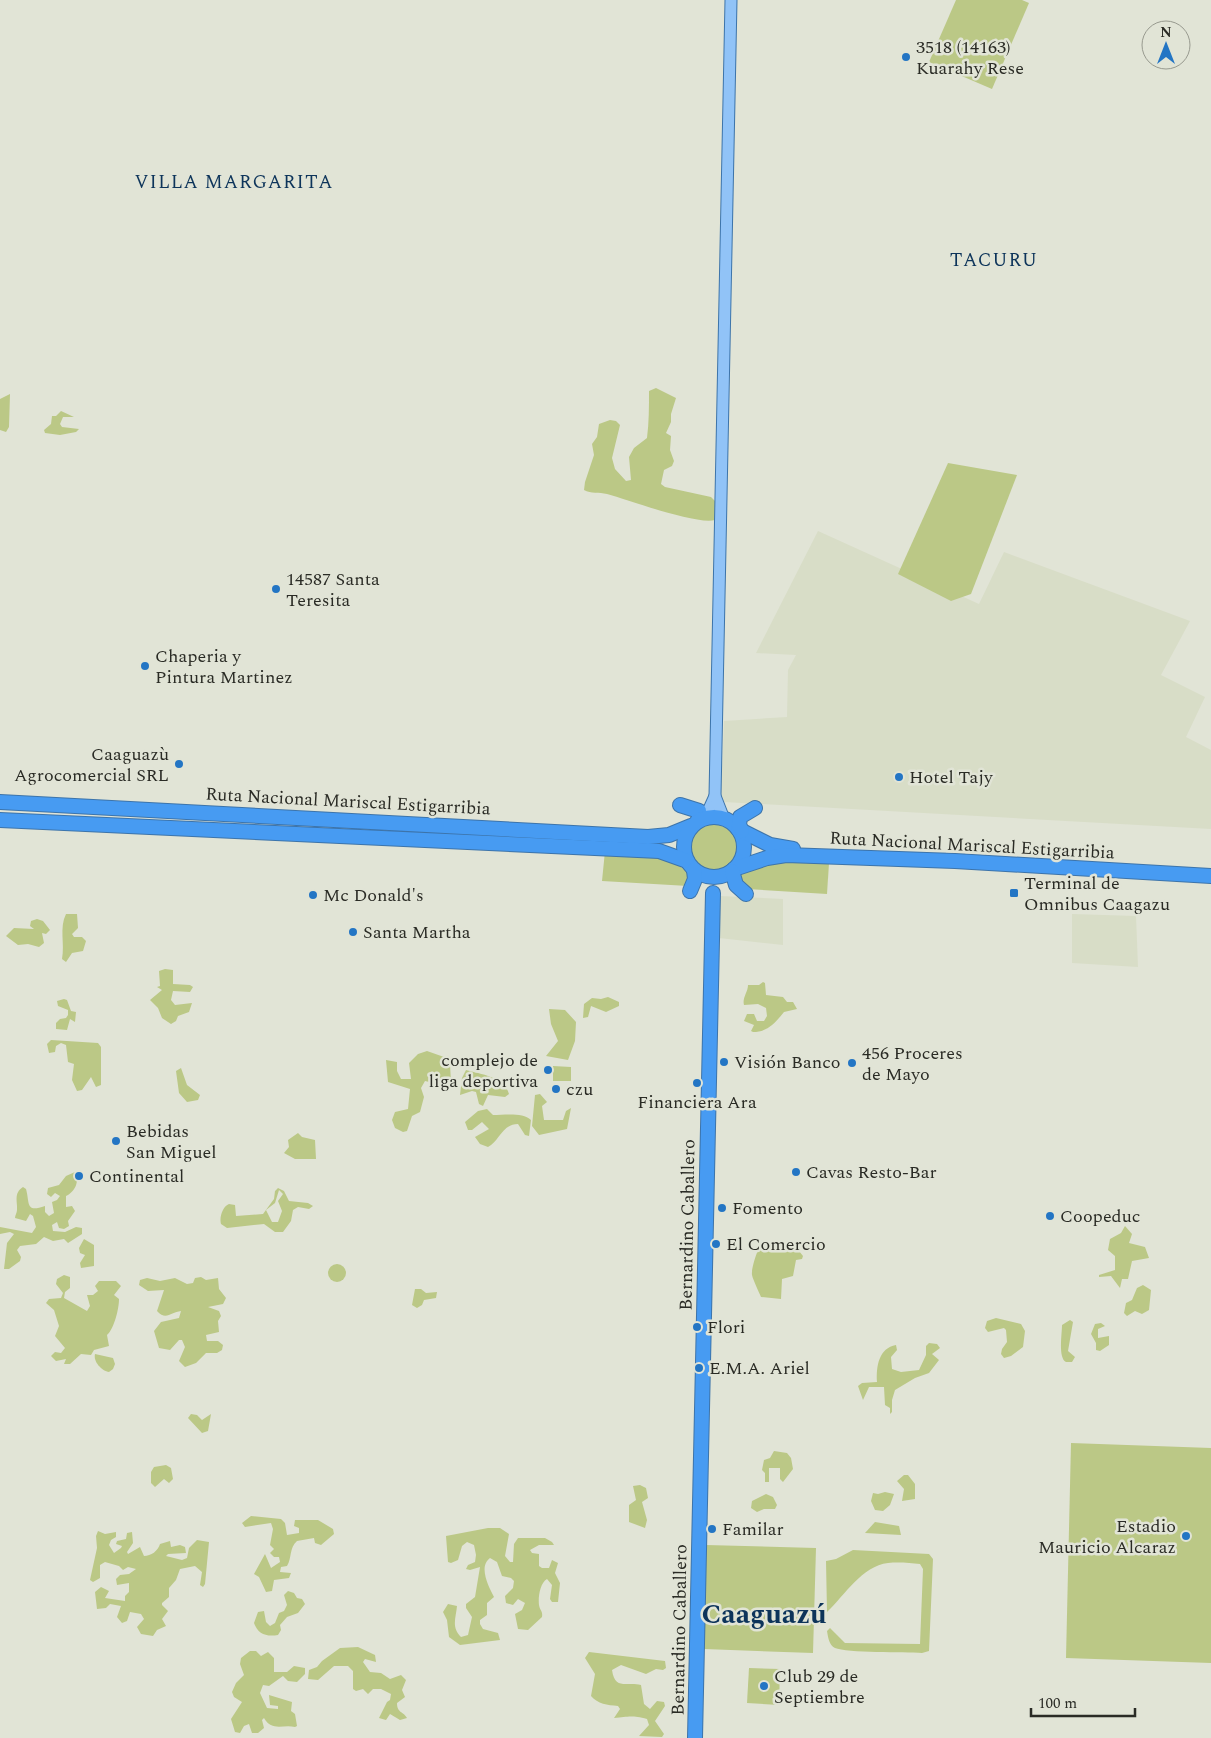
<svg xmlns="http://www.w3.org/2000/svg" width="1211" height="1738" font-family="Spectral,serif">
  <rect width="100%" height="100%" fill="#e1e4d6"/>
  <g fill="#d8ddc7">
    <path d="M818,531L979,604L1004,552L1190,621L1161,675L1205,697L1186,737L1211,750V829L724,802L721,797L724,721L787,717L788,670L796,655L756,653Z"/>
    <path d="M720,896L783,899V945L719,938Z"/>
    <path d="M1072,914L1136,916L1138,967L1072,963Z"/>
  </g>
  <g fill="#bbc886" fill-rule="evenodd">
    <path d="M956,0H1022L1029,3L992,89L929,62Z"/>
    <path d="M656,388L676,398L671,414V422L666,433L671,436L670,450L674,461L672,466L664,470L661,484L665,487L711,497L715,501V520C696,525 629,500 607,494C599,492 591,494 584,490L585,482L594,455L592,444L597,437L599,424L610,420L616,421L620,425L612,458L615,469L626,481L631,480L629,457L634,448L647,438C649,422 649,407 649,391Z"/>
    <path d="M10,394L9,427L6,432L0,430V399Z"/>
    <path d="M61,411L74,417H63L60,424L62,427L79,429L76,432L60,435L45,433L44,430L51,424L52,416H56Z"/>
    <path d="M948,463L1017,475L971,594L951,601L898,574Z"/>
    <circle cx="714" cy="848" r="25"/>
    <path d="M605,851C630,853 675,853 691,877L688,886L602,881Z"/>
    <path d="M775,861L829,863L827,894L747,889L741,882L739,873Z"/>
    <path d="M66,914H77L78,928L72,934L74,937H82L86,941L83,951L72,953L66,962L62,959C65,944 59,928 66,914Z"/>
    <path d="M37,919L43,921L50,930L46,934L42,933L44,943L39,947L28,944L18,945L6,936L14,928L34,929L30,926L31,921Z"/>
    <path d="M165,969L173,970V984L190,985L193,987L190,992L173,991L171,1000L175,1005L192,1003L189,1012L178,1016L176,1021L171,1024L162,1018L158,1008L150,1000L162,990L157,987L160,986L159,971Z"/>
    <path d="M763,982L765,983L766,995L783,997L787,1002H793L797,1009L784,1012C776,1022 768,1032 753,1032L751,1031L754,1025L744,1021L747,1014H754L757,1021H764L767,1016L766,1008L758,1004L744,1005C742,998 748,992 748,985H759Z"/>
    <path d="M608,997L619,1002V1006L606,1012L591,1006L588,1017L583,1018L584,1004L592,998L601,999Z"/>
    <path d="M64,999L67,1000L71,1011L76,1012L75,1022L70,1019L67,1030L56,1029V1023L60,1019L66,1018L68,1015V1010L58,1006L57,1001Z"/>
    <path d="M549,1009L565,1010L576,1022L575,1041L568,1060L546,1056L558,1041L551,1024Z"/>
    <path d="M51,1040L98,1043L101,1047V1085L96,1087L91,1077L82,1090L77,1091L72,1080L74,1064L68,1062L66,1045L61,1043L56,1046L55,1052L49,1053L47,1044Z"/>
    <path d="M427,1051L444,1057L450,1064L451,1083L442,1085L425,1081L421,1088L424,1097L420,1112L412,1116L407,1131L403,1132L395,1128L392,1120L395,1112L408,1109L410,1089L388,1082L386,1060L397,1062V1071L401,1079H411L409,1063L418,1054Z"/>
    <path d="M553,1066L571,1067V1081H553Z"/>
    <path d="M181,1068L187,1085L200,1095L198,1100L187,1102L179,1093L176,1071Z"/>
    <path d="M466,1070C480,1074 505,1077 509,1094L505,1097L488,1095L483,1106L479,1104L476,1092L472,1091L460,1095L462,1078Z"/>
    <path d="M540,1094L547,1102L542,1106L544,1120H563L566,1111L571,1108L567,1129L539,1135L532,1126L535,1095Z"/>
    <path d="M487,1109L493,1115C504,1115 523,1112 531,1120L529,1136L525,1135L518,1124C502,1124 499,1142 488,1147L480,1144L475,1137L489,1129L482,1122L472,1130H468L465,1122L478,1111Z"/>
    <path d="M298,1133L302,1137L315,1140L316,1159H295L284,1153L289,1147L288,1140Z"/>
    <path d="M75,1172C80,1181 75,1192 66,1196V1207L72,1206L75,1211L68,1221L69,1226L64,1229L59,1228L57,1222L52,1225L53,1231L65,1232L76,1227L82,1228V1234L68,1243L64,1239L53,1241L44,1237L36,1244L20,1246L17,1250L21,1257L20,1261L9,1269H4L7,1243L14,1234L10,1232L0,1234V1227L32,1233L36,1227L33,1216L30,1214L26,1221L15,1218C15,1215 17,1213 17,1210C18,1203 13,1193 23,1187L26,1189C30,1203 25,1213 45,1206V1212L49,1216L54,1213L52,1202L57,1200L60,1196L55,1193L51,1197L47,1194L48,1188L59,1185L66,1176Z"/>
    <path d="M278,1188L284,1191L289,1201L308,1203L313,1206L309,1209L298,1207L293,1210L291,1221L283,1232H275L264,1224L227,1228L221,1224C219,1217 223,1206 229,1204L235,1205L236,1216L263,1214L274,1199L275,1191ZM279,1190L283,1194L278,1201L282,1211L278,1222H272L266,1210L275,1203Z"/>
    <path d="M1125,1226L1132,1234L1129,1243L1145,1247L1149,1258L1132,1261L1128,1279H1122L1120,1288L1111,1276L1099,1277V1275L1115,1270V1256L1108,1250L1110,1239L1121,1233Z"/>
    <path d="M84,1239L94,1245V1266L81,1268L80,1263L85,1255L80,1253L79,1248Z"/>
    <path d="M763,1242L799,1251L803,1256L802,1259L796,1260L793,1276L782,1279L781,1299L761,1297C759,1292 753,1280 752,1275C751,1269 758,1246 763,1242Z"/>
    <circle cx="337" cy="1273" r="9"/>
    <path d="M64,1275L70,1277V1288L65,1292L64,1298L87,1311L90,1306L87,1295H93L98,1291L95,1286L99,1281H116L121,1286L114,1295L119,1299C119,1309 114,1329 107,1335L109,1346L94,1350L91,1355L81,1354L70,1364H64L66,1359L56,1361L51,1356L55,1352L61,1353L65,1348L55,1336L59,1326L54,1310L46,1303L49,1299L61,1298L63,1293L56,1284L57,1279Z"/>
    <path d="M201,1277L206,1280L218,1278L219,1289L226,1298L223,1304L208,1307L219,1311L221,1316L218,1321L219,1332L206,1335L207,1341H218L223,1345L222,1350L217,1353H206L196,1363L185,1367L179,1361L185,1347L182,1340H179L170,1350L159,1348L154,1331L161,1322L179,1318L181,1311C171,1312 166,1321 157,1311L164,1290L148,1291L139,1285L140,1280L147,1278L160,1281L175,1278L187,1284L193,1283L195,1278Z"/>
    <path d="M1143,1285L1151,1290L1149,1310L1142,1314L1135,1311L1127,1316L1124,1313L1126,1303L1132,1300L1137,1288Z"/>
    <path d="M415,1289H421L426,1293L437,1292L436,1298L424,1300L422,1305L417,1308L412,1305Z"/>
    <path d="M996,1318L1021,1324L1025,1331L1023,1347L1011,1356L1004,1358L1001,1354L1002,1349L1007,1342L1006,1330L1004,1328L988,1332L985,1328L987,1321Z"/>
    <path d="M1070,1320L1073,1322L1068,1351L1075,1357L1072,1362H1066C1058,1358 1062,1334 1062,1325Z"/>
    <path d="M1095,1324L1101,1323L1105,1326L1098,1329V1338L1109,1336V1345L1100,1351L1096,1350V1343L1091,1334Z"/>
    <path d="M929,1343L937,1344L940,1348L932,1354L939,1360L929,1373L915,1378L895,1390L892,1400V1412L890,1414V1408L885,1405L884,1387H869L863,1400L858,1386L862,1383L877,1382C876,1366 879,1348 896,1345L897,1350L891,1357L892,1369L901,1372L919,1370L926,1355V1346Z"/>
    <path d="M95,1354L113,1358L115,1364L113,1369L109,1372C102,1371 93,1362 95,1354Z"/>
    <path d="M191,1414L197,1415L202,1420L211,1414L208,1431L202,1433L188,1418Z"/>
    <path d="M1071,1443L1211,1448V1663L1066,1658Z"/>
    <path d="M774,1451L787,1453L791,1458L793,1469L783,1482L780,1479V1468H769V1482H765V1473L762,1470L764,1460L770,1458Z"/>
    <path d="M166,1465L171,1468L173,1479L169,1483L164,1479L155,1487L151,1483V1472L154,1467Z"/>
    <path d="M904,1475H908L915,1484V1499L902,1501L904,1489L897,1481Z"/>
    <path d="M640,1485L646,1488L648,1498L642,1502L647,1520L645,1528L629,1522V1505L636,1500L633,1486Z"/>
    <path d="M885,1492L894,1494L890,1505L883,1511L875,1510L871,1501L873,1493L878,1494Z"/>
    <path d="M766,1494L773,1497L777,1505L775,1509H764L757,1512L751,1508L752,1501Z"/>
    <path d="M251,1516L281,1519L285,1523L287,1535L299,1533V1528L294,1526L295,1520H318L333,1529L334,1534L321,1545L315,1543L314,1538L297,1541C289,1548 292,1558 287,1566L281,1567L280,1572L291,1573L289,1578L274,1580L272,1591L266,1592L259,1577L254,1574L265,1554L271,1568L280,1562L279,1557H274L270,1553L274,1549L270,1545L273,1529L271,1523L245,1527L242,1523Z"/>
    <path d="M875,1522L899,1526L901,1535L865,1533Z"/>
    <path d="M488,1528H500L509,1534L505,1556L510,1562H513L514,1544L518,1538H545L552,1542L554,1545H539L530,1550L532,1553L539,1554V1566L542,1568H549L552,1560L558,1563L555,1573L560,1583L558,1602H552L550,1599L552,1585L547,1579C540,1583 538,1597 539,1605C540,1611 543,1611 542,1617L528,1630L518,1629L515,1614L522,1610L525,1603L518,1599L513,1605L506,1603L505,1596L513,1588L514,1581L511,1578L502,1576L497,1562L490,1558C478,1567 489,1587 494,1597L487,1603V1615L480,1620V1624L483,1629L498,1633L500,1640L460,1645L449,1637L447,1620L443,1612L448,1604L457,1606C456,1618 451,1627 461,1637L468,1635L472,1617L466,1608V1604L475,1597L480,1567L470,1570L466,1569L468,1565L475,1562L476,1555L474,1545L467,1542L462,1546L458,1560L451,1563L448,1562L446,1536Z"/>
    <path d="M98,1531L105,1534L116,1532V1537L111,1540L109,1545L114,1553L121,1548L122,1546L116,1544L117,1541L126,1539L127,1533L132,1532L133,1543L127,1552L128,1554L140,1547L144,1556C151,1556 158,1551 160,1544L170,1541L171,1547L180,1545L185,1547L186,1553L168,1554L166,1556L182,1560L187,1558L189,1548L197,1540L209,1542L205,1584L203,1587L200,1585L202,1572L195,1566L180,1569L176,1580L169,1588V1597L162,1603V1605L168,1611L162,1619L166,1626L157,1630L153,1636L141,1634L137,1627L144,1619L141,1614L130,1612L127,1621L122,1623L117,1617L121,1606L110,1604L106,1608L97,1609L95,1592L101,1587L109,1591L105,1598L125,1601V1596L129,1592V1583L117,1585L116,1579L120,1575L129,1574L136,1569L128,1567L123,1570L119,1566L105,1562L100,1565V1578L93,1582L90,1580L97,1548L96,1536Z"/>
    <path d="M706,1545L816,1548L813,1653L704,1649Z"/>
    <path d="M853,1550L929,1554L933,1559L929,1651L922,1653C906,1652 846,1653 835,1648C829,1645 828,1637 827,1631L830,1628L845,1643L920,1644L923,1569L920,1564C910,1563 899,1562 888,1563C862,1566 845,1595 827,1612L826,1561L836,1559Z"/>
    <path d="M288,1591L294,1593L297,1598L302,1599L305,1604L298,1613L287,1617L280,1625L281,1630L278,1635C266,1637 258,1634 254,1623L258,1612L264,1611L266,1622L270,1626L275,1623L279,1613L284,1611L287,1605L284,1595Z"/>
    <path d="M358,1647L375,1655L376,1662L365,1659L363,1662L370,1672L381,1673L390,1679L401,1675L406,1680L402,1690L405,1697L397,1703C397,1713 403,1711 407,1718L400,1720L390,1714L386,1720L379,1718L387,1702L390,1700L391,1694L381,1689H373L368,1694L363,1689L356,1691L353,1689V1671L348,1666H334L318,1680L308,1679L309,1670L317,1667L322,1661L340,1648Z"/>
    <path d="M250,1651H256L261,1656L268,1652L274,1658V1672H287L294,1666L305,1668V1674L297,1682L288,1681L283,1676L269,1686L263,1685L260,1693L267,1708L278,1709V1706L270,1705L269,1695L292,1702L291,1711L295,1714L297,1726L295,1727C283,1724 272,1732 264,1718L262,1720L264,1728L258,1733H252L249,1724L244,1726L240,1733L235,1732L231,1719L242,1702L234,1697L232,1692L236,1683L244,1675L240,1664L241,1658Z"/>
    <path d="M589,1652L665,1661L666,1668L663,1670L656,1669L646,1674L621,1665L612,1670C615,1691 627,1681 641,1685L644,1704L650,1709L657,1701L664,1702L665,1706L655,1721L664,1734L662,1737L639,1736L649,1725L647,1719C631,1715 628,1717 614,1718L620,1709L618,1706C607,1705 598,1704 591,1696L595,1674L585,1658Z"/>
    <path d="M749,1668L780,1669L779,1705L747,1703Z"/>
  </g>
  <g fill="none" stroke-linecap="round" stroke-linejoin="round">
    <defs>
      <g id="major">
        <path d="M705,818L715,796"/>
        <path d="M724,819L715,796L731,0"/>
      </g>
      <g id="highway">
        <path d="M0,802L648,837L669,835L691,826"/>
        <path d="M680,805L699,811V818L697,822"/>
        <circle cx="714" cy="847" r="30"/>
        <path d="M0,820L638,850L659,851L687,861"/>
        <path d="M738,829L770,845L793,849"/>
        <path d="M742,831L739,825L740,817L755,808"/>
        <path d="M734,869L767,858L786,855L955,861L1211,876"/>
        <path d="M732,871L736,885L746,894"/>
        <path d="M690,891L695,879L694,870"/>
        <path d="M695,1738L713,893"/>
      </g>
    </defs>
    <use href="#major" stroke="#3d74aa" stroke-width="13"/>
    <use href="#highway" stroke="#3d74aa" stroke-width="16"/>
    <use href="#major" stroke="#91c3f7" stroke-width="11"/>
    <use href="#highway" stroke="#479bf2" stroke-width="14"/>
  </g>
  <g fill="#2375c4" stroke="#e1e4d6" stroke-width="2">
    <circle cx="906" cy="57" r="5"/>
    <circle cx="276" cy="589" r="5"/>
    <circle cx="145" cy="666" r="5"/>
    <circle cx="179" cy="764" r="5"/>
    <circle cx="899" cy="777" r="5"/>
    <rect x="1009" y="888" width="10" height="10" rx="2.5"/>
    <circle cx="313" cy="895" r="5"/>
    <circle cx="353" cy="932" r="5"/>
    <circle cx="724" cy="1062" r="5"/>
    <circle cx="852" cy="1063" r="5"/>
    <circle cx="548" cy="1070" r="5"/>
    <circle cx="697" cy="1083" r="5"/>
    <circle cx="556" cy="1089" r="5"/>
    <circle cx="116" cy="1141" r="5"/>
    <circle cx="796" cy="1172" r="5"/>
    <circle cx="79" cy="1176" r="5"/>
    <circle cx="722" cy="1208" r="5"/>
    <circle cx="1050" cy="1216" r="5"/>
    <circle cx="716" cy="1244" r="5"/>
    <circle cx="697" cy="1327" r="5"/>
    <circle cx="699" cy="1368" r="5"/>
    <circle cx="712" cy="1529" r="5"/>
    <circle cx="1186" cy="1536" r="5"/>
    <circle cx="764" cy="1686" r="5"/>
  </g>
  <g text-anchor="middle" stroke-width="5" stroke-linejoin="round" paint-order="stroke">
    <g font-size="18" fill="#2a2b25" stroke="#e1e4d6" text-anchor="start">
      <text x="916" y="53">3518 (14163)<tspan x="916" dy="21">Kuarahy Rese</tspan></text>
      <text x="286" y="585">14587 Santa<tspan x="286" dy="21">Teresita</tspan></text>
      <text x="155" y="662">Chaperia y<tspan x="155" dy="21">Pintura Martinez</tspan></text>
      <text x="169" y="760" text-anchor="end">Caaguazù<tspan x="169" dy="21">Agrocomercial SRL</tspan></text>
      <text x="909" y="783">Hotel Tajy</text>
      <text x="1024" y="889">Terminal de<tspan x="1024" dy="21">Omnibus Caagazu</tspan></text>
      <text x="323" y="901">Mc Donald's</text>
      <text x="363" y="938">Santa Martha</text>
      <text x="862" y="1059">456 Proceres<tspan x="862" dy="21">de Mayo</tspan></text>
      <text x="538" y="1066" text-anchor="end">complejo de<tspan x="538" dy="21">liga deportiva</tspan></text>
      <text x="734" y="1068">Visión Banco</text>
      <text x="566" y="1095">czu</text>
      <text x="697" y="1108" text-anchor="middle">Financiera Ara</text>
      <text x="126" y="1137">Bebidas<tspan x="126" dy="21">San Miguel</tspan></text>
      <text x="806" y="1178">Cavas Resto-Bar</text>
      <text x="89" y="1182">Continental</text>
      <text x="732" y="1214">Fomento</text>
      <text x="1060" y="1222">Coopeduc</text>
      <text x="726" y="1250">El Comercio</text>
      <text x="707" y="1333">Flori</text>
      <text x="709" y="1374">E.M.A. Ariel</text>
      <text x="1176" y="1532" text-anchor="end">Estadio<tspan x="1176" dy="21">Mauricio Alcaraz</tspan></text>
      <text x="722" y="1535">Familar</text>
      <text x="774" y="1682">Club 29 de<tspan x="774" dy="21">Septiembre</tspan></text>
    </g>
    <g font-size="18" fill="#2a2b25" stroke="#e1e4d6">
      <text transform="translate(348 801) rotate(3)" y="6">Ruta Nacional Mariscal Estigarribia</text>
      <text transform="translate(972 845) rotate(3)" y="6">Ruta Nacional Mariscal Estigarribia</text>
      <text transform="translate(687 1225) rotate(-89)" y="6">Bernardino Caballero</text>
      <text transform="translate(679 1630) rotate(-89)" y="6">Bernardino Caballero</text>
    </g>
    <g font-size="19" letter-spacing="1" fill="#0d345a" stroke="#e1e4d6">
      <text x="234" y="188">VILLA MARGARITA</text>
      <text x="994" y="266">TACURU</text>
    </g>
    <g font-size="28" font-weight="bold" fill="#0d345a" stroke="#e1e4d6">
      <text x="764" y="1623">Caaguazú</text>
    </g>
  </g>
  <g transform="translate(1166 45)"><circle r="24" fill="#e1e4d6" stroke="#989a8f"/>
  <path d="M0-4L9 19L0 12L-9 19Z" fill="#2375c4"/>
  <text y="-8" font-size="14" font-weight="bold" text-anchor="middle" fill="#2a2b25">N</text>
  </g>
  <path d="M1031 1708v8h104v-8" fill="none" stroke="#2a2b25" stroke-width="2.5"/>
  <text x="1038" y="1708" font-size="15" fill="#2a2b25" stroke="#e1e4d6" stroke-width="4" paint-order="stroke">100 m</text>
</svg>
